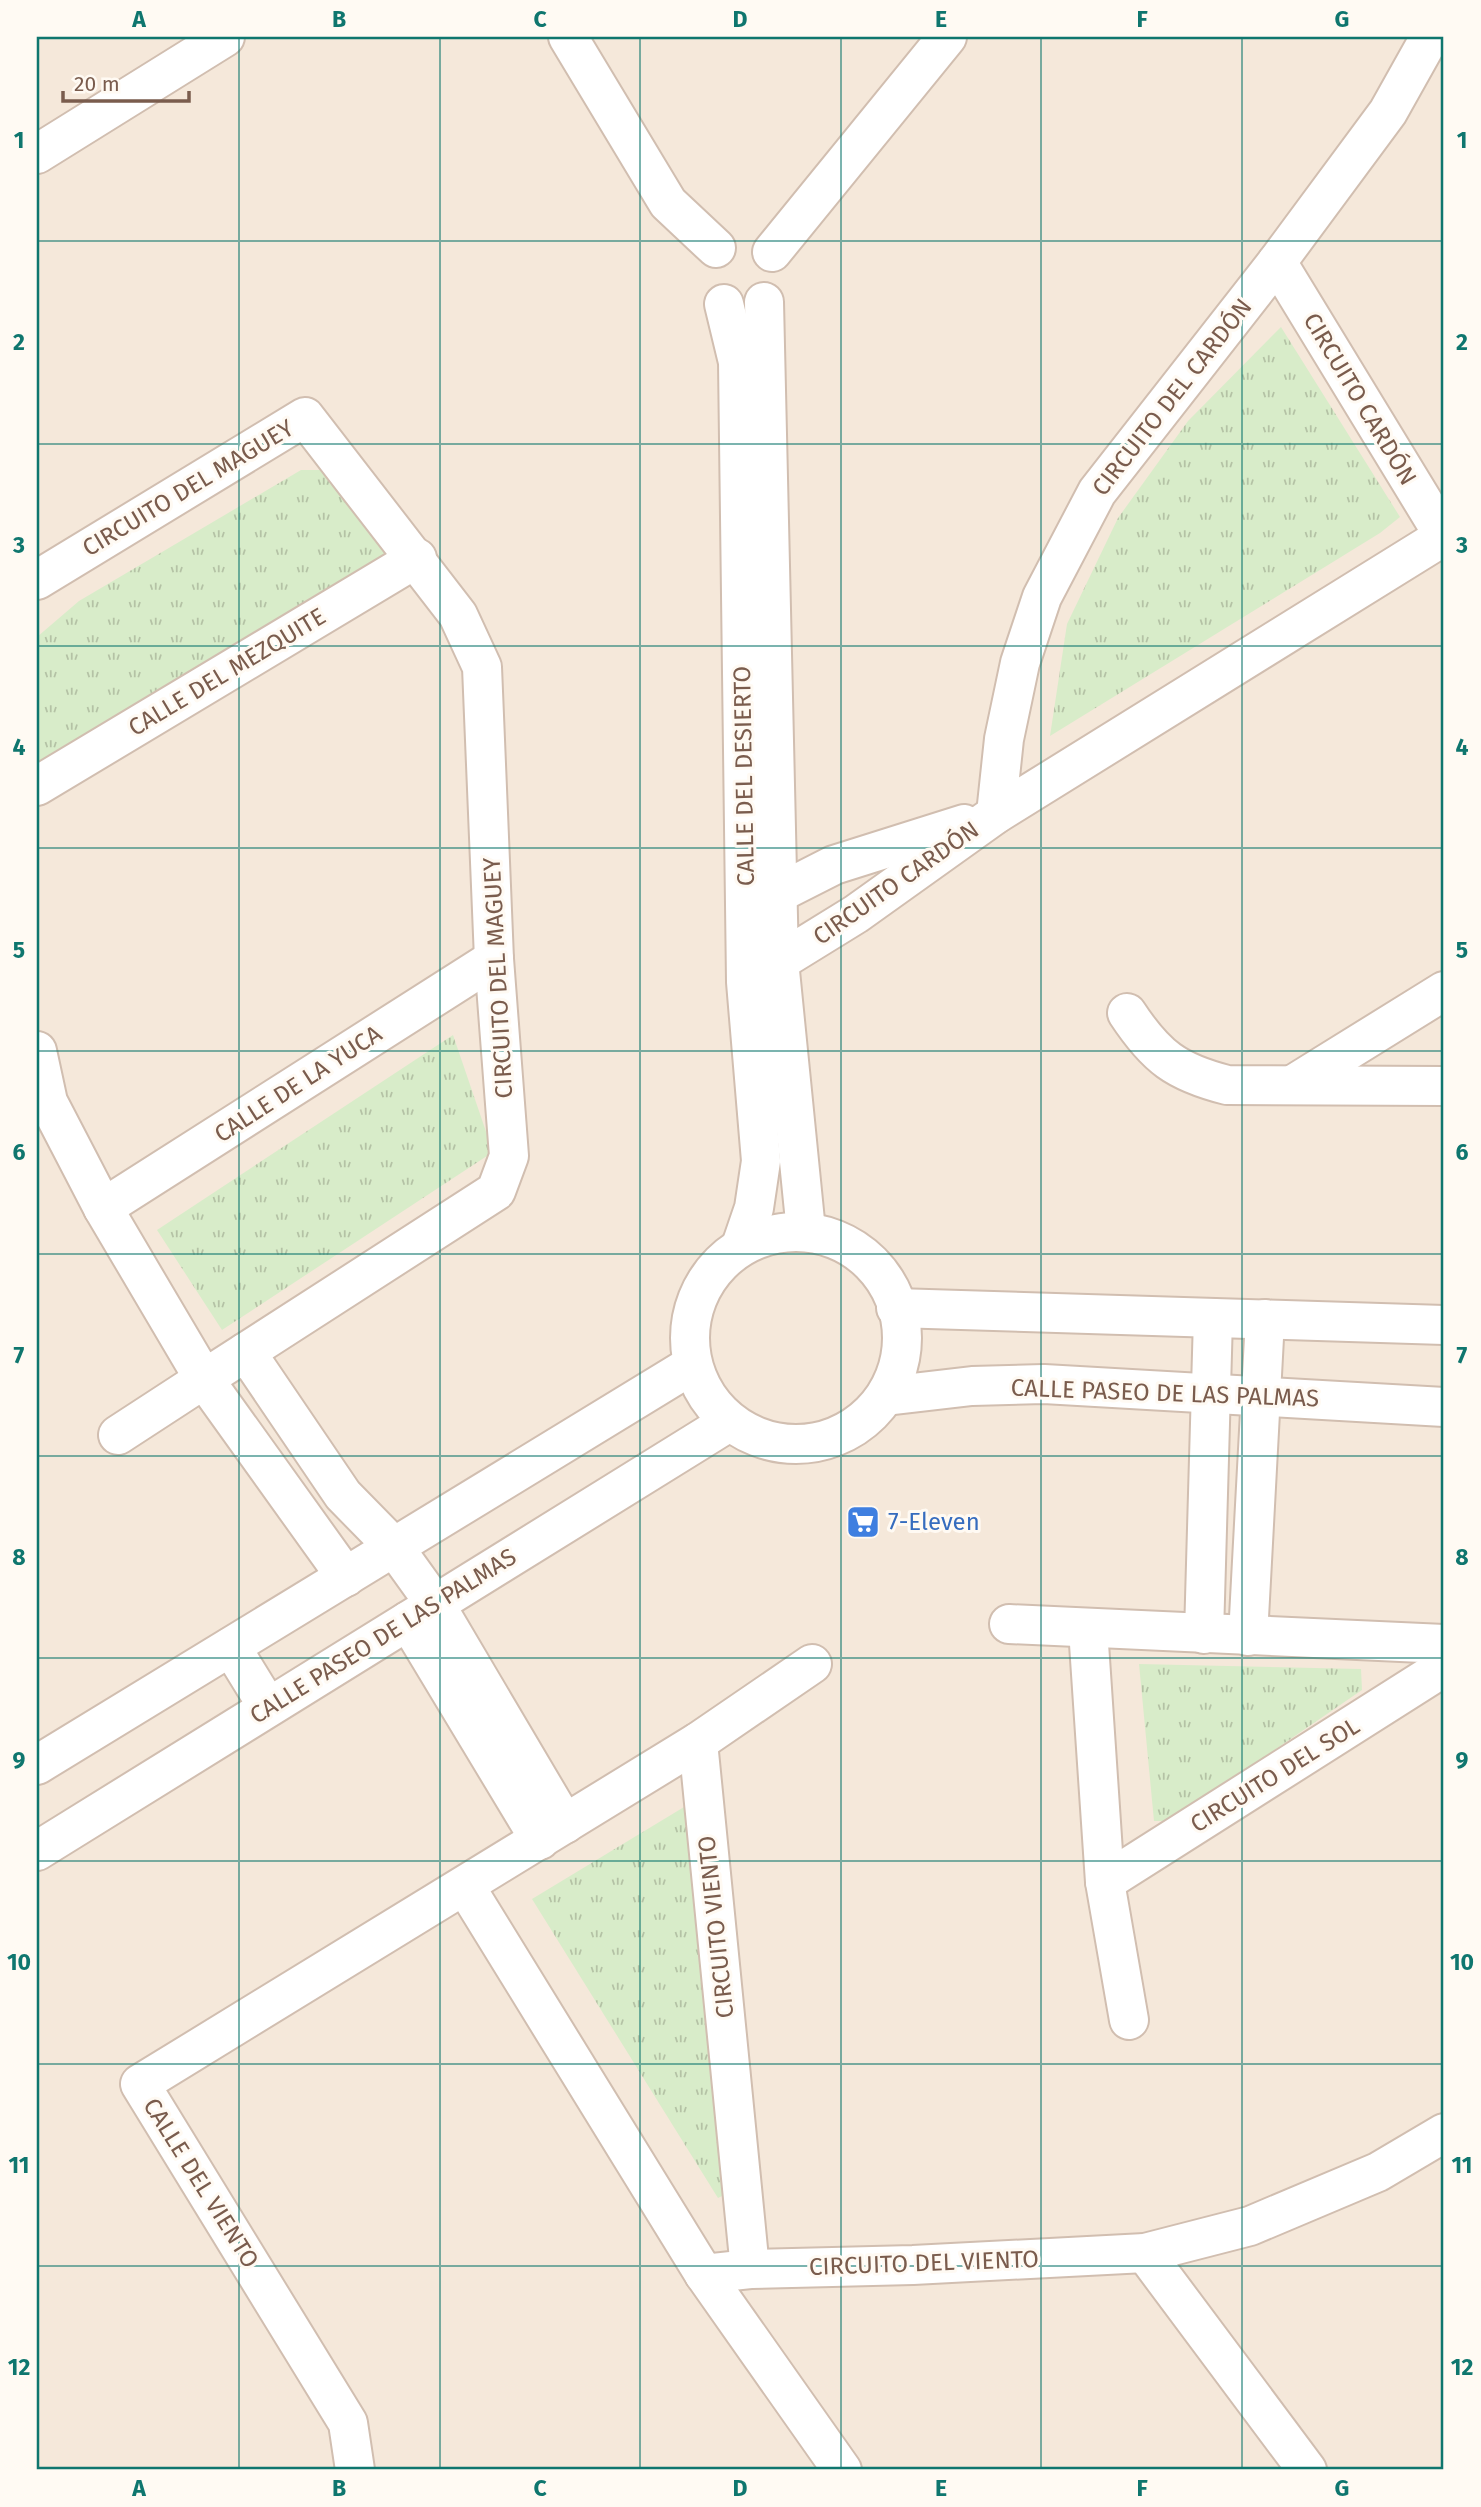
<svg xmlns="http://www.w3.org/2000/svg" width="1481" height="2507" font-family="'Fira Sans',sans-serif">
  <defs>
    <pattern id="park-tufts" width="24" height="20" patternUnits="userSpaceOnUse" patternTransform="scale(1.75)"><rect width="24" height="20" fill="#d8ecc9"/><path d="M3 7l-1-3M5 7V3M7 7l1-3M15 17l-1-3M17 17v-4M19 17l1-3" fill="none" stroke="#b4c2a5"/></pattern>
  </defs>
  <rect width="100%" height="100%" fill="#fdf6ec"/>
  <rect fill="#f5e8da" x="37" y="37" width="1407" height="2433"/>
  <g fill="url(#park-tufts)">
    <path d="M1281,327L1400,517L1380,533L1050,736L1067,624L1118,518L1188,421Z"/>
    <path d="M301,470H325L390,555L37,768V637L79,601Z"/>
    <path d="M453,1035L493,1152L222,1330L157,1230Z"/>
    <path d="M1139,1664L1361,1669L1362,1690L1171,1821H1154Z"/>
    <path d="M689,1804L736,2189L718,2198L532,1899Z"/>
  </g>
  <g fill="none" stroke-linecap="round" stroke-linejoin="round">
    <defs>
      <g id="minor">
        <path d="M568,37L668,203L716,248"/>
        <path d="M37,154L225,37"/>
        <path d="M772,252L947,37"/>
        <path d="M1277,262L1444,536"/>
        <path d="M764,302L779,961L806,1231"/>
        <path d="M724,304L738,362L746,982L761,1161L754,1208L741,1246"/>
        <path d="M37,580L305,417L458,615L482,667L494,959L509,1156L496,1191L204,1379L103,1208L48,1102L37,1051"/>
        <path d="M37,786L417,558"/>
        <path d="M996,814L1004,739L1020,663L1042,597L1097,492L1277,262L1388,112L1430,37"/>
        <path d="M759,903L834,865L964,824"/>
        <path d="M762,972L856,914L996,814L1444,536"/>
        <path d="M1127,1013C1156,1057 1176,1072 1227,1085L1444,1086"/>
        <path d="M1294,1084L1444,991"/>
        <path d="M103,1208L494,959"/>
        <circle cx="796" cy="1338" r="106"/>
        <path d="M896,1308L1444,1325"/>
        <path d="M246,1352L343,1495L394,1547L435,1604L565,1824"/>
        <path d="M886,1396L972,1386L1044,1384L1444,1407"/>
        <path d="M118,1435L204,1379L346,1577"/>
        <path d="M408,1621L540,1840"/>
        <path d="M1009,1624L1444,1644"/>
        <path d="M1088,1629L1105,1882L1129,2020"/>
        <path d="M1204,1634L1213,1318"/>
        <path d="M1248,1636L1265,1319"/>
        <path d="M231,1647L268,1707"/>
        <path d="M698,1742L750,2269"/>
        <path d="M37,1765L692,1365"/>
        <path d="M37,1851L729,1422"/>
        <path d="M1105,1882L1444,1667"/>
        <path d="M465,1886L704,2274L842,2470"/>
        <path d="M1145,2253L1307,2470"/>
        <path d="M704,2274L750,2269L913,2265L1145,2253L1250,2226L1378,2172L1444,2133"/>
        <path d="M355,2470L348,2423L140,2084L698,1742L812,1664"/>
      </g>
    </defs>
    <use href="#minor" stroke="#d1beb0" stroke-width="42"/>
    <use href="#minor" stroke="#fff" stroke-width="38"/>
  </g>
  <path fill="none" stroke="#0f766e" stroke-width="2" stroke-opacity="0.55" d="M239,37V2470M440,37V2470M640,37V2470M841,37V2470M1041,37V2470M1242,37V2470M37,241H1444M37,444H1444M37,646H1444M37,848H1444M37,1051H1444M37,1254H1444M37,1456H1444M37,1658H1444M37,1861H1444M37,2064H1444M37,2266H1444"/>
  <defs>
    <symbol id="supermarket-square" viewBox="-11 -11 22 22"><rect x="-9" y="-9" width="18" height="18" rx="4" fill="#3f7fe0" stroke="#fffaf3"/><path d="M-6-5.5h2.5l.6 2H6L4.5 2H-2.5L-4.4-4H-6ZM-1.5 3.2a1.3 1.3 0 1 0 .1 0ZM3 3.2a1.3 1.3 0 1 0 .1 0Z" fill="#fff"/></symbol>
  </defs>
  <g fill-rule="evenodd">
    <use href="#supermarket-square" x="844" y="1503" width="38" height="38"/>
  </g>
  <g text-anchor="middle" stroke-width="6" stroke-linejoin="round" paint-order="stroke">
    <g font-size="24" fill="#7a5c4d" stroke="#fffaf3">
      <text transform="translate(1172 397) rotate(-52)" y="8">CIRCUITO DEL CARDÓN</text>
      <text transform="translate(1360 399) rotate(59)" y="8">CIRCUITO CARDÓN</text>
      <text transform="translate(188 488) rotate(-31)" y="8">CIRCUITO DEL MAGUEY</text>
      <text transform="translate(227 672) rotate(-31)" y="8">CALLE DEL MEZQUITE</text>
      <text transform="translate(744 776) rotate(-91)" y="8">CALLE DEL DESIERTO</text>
      <text transform="translate(896 883) rotate(-35)" y="8">CIRCUITO CARDÓN</text>
      <text transform="translate(498 978) rotate(-93)" y="8">CIRCUITO DEL MAGUEY</text>
      <text transform="translate(298 1084) rotate(-33)" y="8">CALLE DE LA YUCA</text>
      <text transform="translate(1165 1393) rotate(2)" y="8">CALLE PASEO DE LAS PALMAS</text>
      <text transform="translate(383 1636) rotate(-32)" y="8">CALLE PASEO DE LAS PALMAS</text>
      <text transform="translate(1275 1775) rotate(-32)" y="8">CIRCUITO DEL SOL</text>
      <text transform="translate(716 1927) rotate(-96)" y="8">CIRCUITO VIENTO</text>
      <text transform="translate(201 2183) rotate(58)" y="8">CALLE DEL VIENTO</text>
      <text transform="translate(924 2263) rotate(-2)" y="8">CIRCUITO DEL VIENTO</text>
    </g>
    <g font-size="24" fill="#366cbe" stroke="#fffaf3" text-anchor="start">
      <text x="888" y="1530">7-Eleven</text>
    </g>
  </g>
  <rect width="1481" height="2507" fill="none" stroke="#fffaf3" stroke-width="77"/>
  <path d="M63 91v10h126v-10" fill="none" stroke="#7a5c4d" stroke-width="3.5"/>
  <text x="74" y="91" font-size="21" fill="#7a5c4d" stroke="#fffaf3" stroke-width="5" paint-order="stroke">20 m</text>
  <rect x="38" y="38" width="1404" height="2430" fill="none" stroke="#0f766e" stroke-width="2.5"/>
  <g font-size="23" text-anchor="middle" font-weight="bold" fill="#0f766e">
    <text x="139" y="27">A</text>
    <text x="339" y="27">B</text>
    <text x="540" y="27">C</text>
    <text x="740" y="27">D</text>
    <text x="941" y="27">E</text>
    <text x="1142" y="27">F</text>
    <text x="1342" y="27">G</text>
    <text x="19" y="148">1</text>
    <text x="1462" y="148">1</text>
    <text x="19" y="350">2</text>
    <text x="1462" y="350">2</text>
    <text x="19" y="553">3</text>
    <text x="1462" y="553">3</text>
    <text x="19" y="755">4</text>
    <text x="1462" y="755">4</text>
    <text x="19" y="958">5</text>
    <text x="1462" y="958">5</text>
    <text x="19" y="1160">6</text>
    <text x="1462" y="1160">6</text>
    <text x="19" y="1363">7</text>
    <text x="1462" y="1363">7</text>
    <text x="19" y="1565">8</text>
    <text x="1462" y="1565">8</text>
    <text x="19" y="1768">9</text>
    <text x="1462" y="1768">9</text>
    <text x="19" y="1970">10</text>
    <text x="1462" y="1970">10</text>
    <text x="19" y="2173">11</text>
    <text x="1462" y="2173">11</text>
    <text x="19" y="2375">12</text>
    <text x="1462" y="2375">12</text>
    <text x="139" y="2496">A</text>
    <text x="339" y="2496">B</text>
    <text x="540" y="2496">C</text>
    <text x="740" y="2496">D</text>
    <text x="941" y="2496">E</text>
    <text x="1142" y="2496">F</text>
    <text x="1342" y="2496">G</text>
  </g>
</svg>
